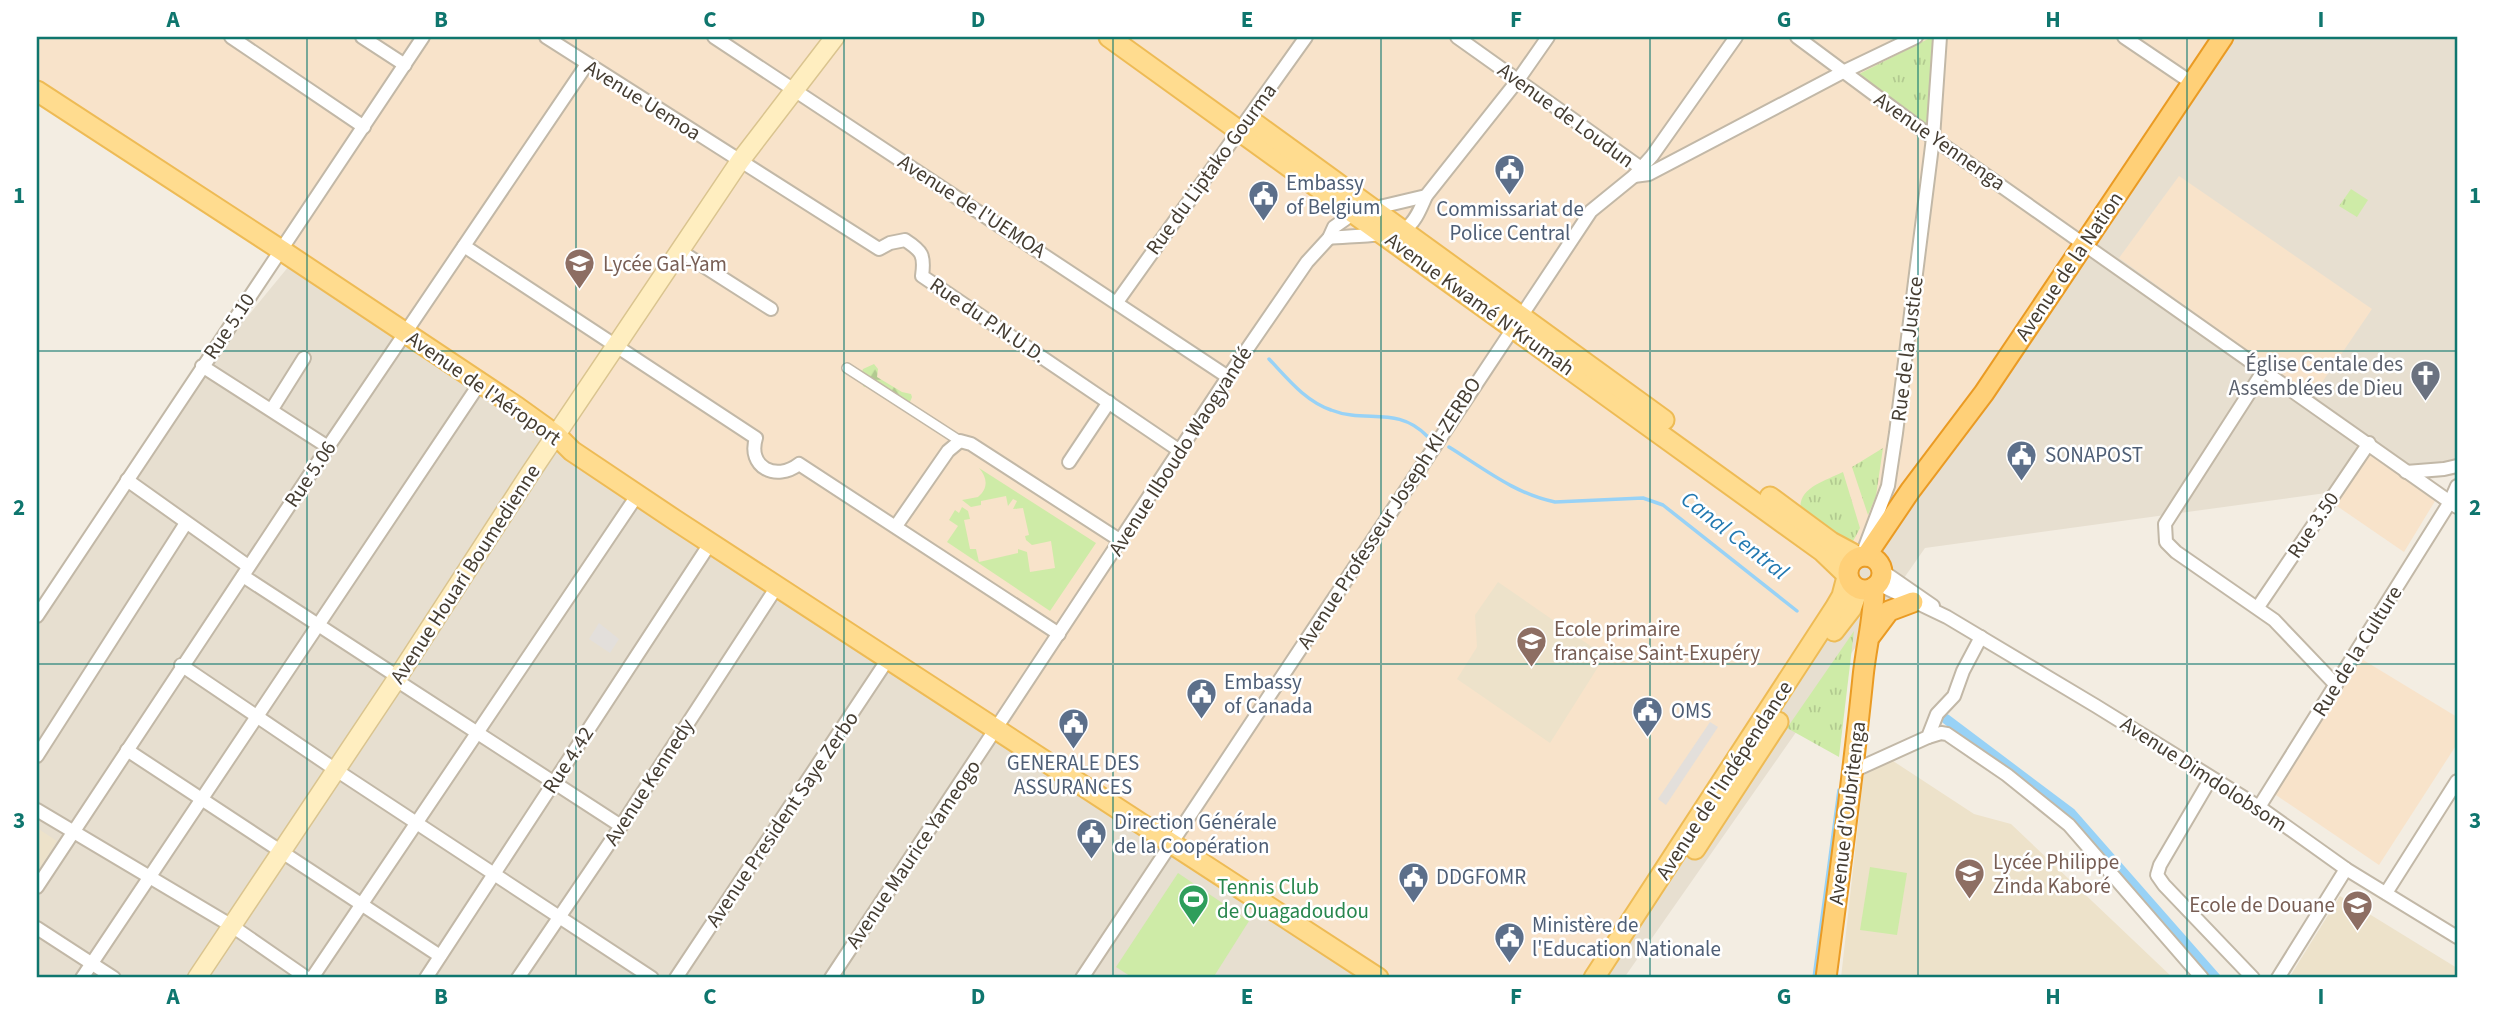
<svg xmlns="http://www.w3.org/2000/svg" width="2494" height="1015" font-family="'Source Sans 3',sans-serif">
  <defs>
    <pattern id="forest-firs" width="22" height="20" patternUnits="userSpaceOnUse" patternTransform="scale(1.75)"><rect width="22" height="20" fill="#ceeba7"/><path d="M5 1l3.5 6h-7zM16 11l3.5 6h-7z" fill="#b2ca90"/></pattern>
    <pattern id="park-tufts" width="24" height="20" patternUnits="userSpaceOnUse" patternTransform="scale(1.75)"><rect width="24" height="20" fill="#ceeba7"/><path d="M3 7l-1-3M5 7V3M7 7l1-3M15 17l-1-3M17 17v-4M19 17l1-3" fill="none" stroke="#b2ca90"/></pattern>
  </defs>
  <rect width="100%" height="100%" fill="#f3ede2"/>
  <path fill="#e7dfd0" d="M37,37H2457V475L1925,548L1624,978H37V604L141,446L289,266Z"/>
  <g fill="#f8e3ca">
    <path d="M37,37H2223L1894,514L1847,577L1594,978H1378L37,91Z"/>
    <path d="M2179,176L2372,309L2312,397L2119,258Z"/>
    <path d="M2368,453L2435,501L2404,552L2334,504Z"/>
    <path d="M2360,658L2457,717V744L2379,865L2273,793Z"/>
  </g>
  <g fill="#ede2ca">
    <path d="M1498,582L1605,656L1550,743L1457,679L1477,647L1475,615Z"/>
    <path d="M1890,759L1974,814L2011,824L2173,978H1841L1864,770Z"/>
    <path d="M37,828L57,841L37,873Z"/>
    <path d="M2340,896L2457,968V978H2289Z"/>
  </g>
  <g fill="#ceeba7">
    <path d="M979,468L1096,543L1050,611L947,542L958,526L949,520L955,510L959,513L962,507L968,511L970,519L964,520L970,549H976L979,562L1018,553V549L1027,552L1030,572L1055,568L1051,541L1032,545L1026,540L1025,536L1029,535L1023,508L1013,509L1017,501L1013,499L1008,506L1006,496L981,501V505L971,507L962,500L978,497C988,489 988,478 979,468Z"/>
    <path d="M1870,867L1907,873L1897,935L1860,930Z"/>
    <path d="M1178,873L1249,921L1213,978H1133L1116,967Z"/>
  </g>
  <path fill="url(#forest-firs)" d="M874,364L878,369L877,377L902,392L911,394L912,397L908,407L877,385L864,387L859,379L863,369Z"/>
  <g fill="url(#park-tufts)">
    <path d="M1932,37H1935L1927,129L1859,74Z"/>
    <path d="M2351,189L2368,200L2357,217L2339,206Z"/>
    <path d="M1883,448L1876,496L1868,515L1852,467Z"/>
    <path d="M1843,472L1860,528L1851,545L1801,512C1796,488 1825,481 1843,472Z"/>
    <path d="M1854,631L1839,757L1787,728Z"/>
  </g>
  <g fill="#e3dfdb">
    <path d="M599,623L619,639L610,653L589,639Z"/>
    <path d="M1710,722L1718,727L1666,805L1658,799Z"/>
  </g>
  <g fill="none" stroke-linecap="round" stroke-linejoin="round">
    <g stroke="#98d2f6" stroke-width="3.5">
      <path d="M1269,359C1288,379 1305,401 1331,410C1366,424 1397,405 1427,436"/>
      <path d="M1449,447C1483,468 1515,494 1555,502L1643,498L1663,505L1797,611"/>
      <path d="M1814,978L1839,790"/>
    </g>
    <path stroke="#98d2f6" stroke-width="10" d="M1946,719L2071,813L2216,978"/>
    <defs>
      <path id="pedestrian" d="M847,368L960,441"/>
      <g id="minor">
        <path d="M231,37L364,127"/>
        <path d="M362,37L405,65"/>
        <path d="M546,37L879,249L890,243L905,240C922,251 925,255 922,276L1180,451"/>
        <path d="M714,37L1228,377"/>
        <path d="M1457,37L1641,168"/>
        <path d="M1797,37L1933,138L2457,507"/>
        <path d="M2124,37L2192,83"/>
        <path d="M1634,176L1649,174L1843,72L1916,37"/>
        <path d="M1329,238C1347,236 1389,236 1404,229C1415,224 1421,207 1426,196L1518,80L1548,37"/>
        <path d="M464,246L756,438C747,467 776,482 799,464L1059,634"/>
        <path d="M680,251L771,309"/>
        <path d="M1117,302L1306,37"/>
        <path d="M202,366L328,447"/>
        <path d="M2264,370L2165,524L2166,542L2176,552L2274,620L2336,685"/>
        <path d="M272,409L304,358"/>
        <path d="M1069,462L1109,402"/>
        <path d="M2406,472L2444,469L2457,466"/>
        <path d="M127,480L248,566"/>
        <path d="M896,526L948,451L960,441L971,444L1121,541"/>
        <path d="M1865,547L1888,486L1896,433L1933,138L1940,37"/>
        <path d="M1881,570L1933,606"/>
        <path d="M243,576L398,677"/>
        <path d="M1878,584L1947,617L2096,706L2259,807L2346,869L2457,937"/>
        <path d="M2258,607L2369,443"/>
        <path d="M37,616L423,37"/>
        <path d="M181,665L336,770L652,978"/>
        <path d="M396,680L621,826"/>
        <path d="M1928,737L1941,733L1947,734L2007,775L2069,825L2202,978"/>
        <path d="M127,750L440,956"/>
        <path d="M37,756L186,523"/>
        <path d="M1853,771L1928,737L1937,714L1954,696L1963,671L1981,637"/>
        <path d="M2211,778L2160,865L2157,875L2164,885L2253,978"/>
        <path d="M2259,807L2450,502L2457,486"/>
        <path d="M37,810L232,926L307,978"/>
        <path d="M37,887L328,447L587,64"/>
        <path d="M2386,893L2457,781"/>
        <path d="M37,928L114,978"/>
        <path d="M82,978L480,383"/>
        <path d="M312,978L638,494"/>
        <path d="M426,978L711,542"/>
        <path d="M518,978L621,826L778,585"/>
        <path d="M676,978L888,659"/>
        <path d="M831,978L1228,377L1307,262L1329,238L1334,227L1354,213L1426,196"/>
        <path d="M1082,978L1591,211L1634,176L1652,156L1736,37"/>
        <path d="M2278,978L2346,869"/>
      </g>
      <path id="secondary" d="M197,978L396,680L529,475L740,161L835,37"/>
      <g id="primary">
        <path d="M1109,37L1822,551L1847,575"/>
        <path d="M37,91L281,250L517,407L556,435L572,451L675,520L1378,978"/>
        <path d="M1257,125L1664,420"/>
        <path d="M1770,497L1831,542L1859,557"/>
        <path d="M1834,631L1851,609L1858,589"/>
        <path d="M1695,849L1778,722"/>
        <path d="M1594,978L1835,608L1842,596L1847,577"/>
      </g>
      <g id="trunk">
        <circle cx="1865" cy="573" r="17"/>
        <path d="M1866,556L1910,491L1984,393L2223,37"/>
        <path d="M1871,635L1889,611L1913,602"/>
        <path d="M1826,978C1839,878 1853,778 1863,677C1866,646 1874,618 1874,587"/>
      </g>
    </defs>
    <use href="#pedestrian" stroke="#c2b8a7" stroke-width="12"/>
    <use href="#minor" stroke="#c2b8a7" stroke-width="16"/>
    <use href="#secondary" stroke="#dac48f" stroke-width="21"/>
    <use href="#primary" stroke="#eb5" stroke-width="23"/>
    <use href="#trunk" stroke="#ea9b24" stroke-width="23"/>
    <use href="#pedestrian" stroke="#fff" stroke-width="9"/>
    <use href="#minor" stroke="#fff" stroke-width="12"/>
    <use href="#secondary" stroke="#ffeec0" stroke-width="18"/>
    <use href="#primary" stroke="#ffdc8f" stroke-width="19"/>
    <use href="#trunk" stroke="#ffd078" stroke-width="19"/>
  </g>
  <path fill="none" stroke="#0f766e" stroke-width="2" stroke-opacity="0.55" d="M307,37V978M576,37V978M844,37V978M1113,37V978M1381,37V978M1650,37V978M1918,37V978M2187,37V978M37,351H2457M37,664H2457"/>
  <defs>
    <symbol id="civic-pin" viewBox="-11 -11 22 30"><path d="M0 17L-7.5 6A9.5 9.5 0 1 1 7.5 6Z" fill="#5c6f8a" stroke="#fff"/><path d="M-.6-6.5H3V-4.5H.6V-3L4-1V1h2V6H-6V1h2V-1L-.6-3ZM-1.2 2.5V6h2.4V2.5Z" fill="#fff"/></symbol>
    <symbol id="school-pin" viewBox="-11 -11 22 30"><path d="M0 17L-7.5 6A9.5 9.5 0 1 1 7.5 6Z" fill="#8d6e63" stroke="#fff"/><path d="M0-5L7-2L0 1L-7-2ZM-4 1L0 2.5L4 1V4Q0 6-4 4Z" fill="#fff"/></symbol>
    <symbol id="church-pin" viewBox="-11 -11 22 30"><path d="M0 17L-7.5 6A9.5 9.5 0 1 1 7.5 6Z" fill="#6b7280" stroke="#fff"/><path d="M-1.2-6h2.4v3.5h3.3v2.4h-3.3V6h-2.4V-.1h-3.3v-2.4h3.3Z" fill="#fff"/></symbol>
    <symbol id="stadium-pin" viewBox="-11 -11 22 30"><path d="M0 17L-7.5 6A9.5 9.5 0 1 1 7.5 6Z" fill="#2e9e5b" stroke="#fff"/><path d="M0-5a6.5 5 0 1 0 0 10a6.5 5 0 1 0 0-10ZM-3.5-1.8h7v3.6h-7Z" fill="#fff"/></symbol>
  </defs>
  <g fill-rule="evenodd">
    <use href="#civic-pin" x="1492" y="152" width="35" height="47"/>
    <use href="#civic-pin" x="1246" y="178" width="35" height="47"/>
    <use href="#school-pin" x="562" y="246" width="35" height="47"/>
    <use href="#church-pin" x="2408" y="358" width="35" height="47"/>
    <use href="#civic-pin" x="2004" y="438" width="35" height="47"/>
    <use href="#school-pin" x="1514" y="624" width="35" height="47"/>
    <use href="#civic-pin" x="1184" y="676" width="35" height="47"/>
    <use href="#civic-pin" x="1630" y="694" width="35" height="47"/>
    <use href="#civic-pin" x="1056" y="706" width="35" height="47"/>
    <use href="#civic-pin" x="1074" y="816" width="35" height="47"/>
    <use href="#school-pin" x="1952" y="856" width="35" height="47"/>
    <use href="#civic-pin" x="1396" y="860" width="35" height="47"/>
    <use href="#stadium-pin" x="1176" y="882" width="35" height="47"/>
    <use href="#school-pin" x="2340" y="888" width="35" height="47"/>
    <use href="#civic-pin" x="1492" y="920" width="35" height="47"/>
  </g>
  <g text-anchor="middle" stroke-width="5" stroke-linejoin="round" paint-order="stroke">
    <g font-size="21" fill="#453d32" stroke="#fff">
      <text transform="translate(643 100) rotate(32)" y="7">Avenue Uemoa</text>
      <text transform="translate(1566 115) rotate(36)" y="7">Avenue de Loudun</text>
      <text transform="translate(1940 141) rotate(35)" y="7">Avenue Yennenga</text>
      <text transform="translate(1211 169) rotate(-54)" y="7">Rue du Liptako Gourma</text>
      <text transform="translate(972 206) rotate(33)" y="7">Avenue de l'UEMOA</text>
      <text transform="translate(2069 266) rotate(-56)" y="7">Avenue de la Nation</text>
      <text transform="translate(1480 304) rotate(36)" y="7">Avenue Kwamé N'Krumah</text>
      <text transform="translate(988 320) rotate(34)" y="7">Rue du P.N.U.D.</text>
      <text transform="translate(229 326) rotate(-56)" y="7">Rue 5.10</text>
      <text transform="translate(1907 349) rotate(-83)" y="7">Rue de la Justice</text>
      <text transform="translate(484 388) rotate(35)" y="7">Avenue de l'Aéroport</text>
      <text transform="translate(1180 451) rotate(-57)" y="7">Avenue Ilboudo Waogyandé</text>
      <text transform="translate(310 474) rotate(-56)" y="7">Rue 5.06</text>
      <text transform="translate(1389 513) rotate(-57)" y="7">Avenue Professeur Joseph KI-ZERBO</text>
      <text transform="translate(2313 525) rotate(-56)" y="7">Rue 3.50</text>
      <text transform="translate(465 574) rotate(-57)" y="7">Avenue Houari Boumedienne</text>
      <text transform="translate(2357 651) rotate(-58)" y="7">Rue de la Culture</text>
      <text transform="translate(568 760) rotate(-57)" y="7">Rue 4.42</text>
      <text transform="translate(2204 774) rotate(33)" y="7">Avenue Dimdolobsom</text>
      <text transform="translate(1724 780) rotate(-57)" y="7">Avenue de l'Indépendance</text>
      <text transform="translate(649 782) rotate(-57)" y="7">Avenue Kennedy</text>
      <text transform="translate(1847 813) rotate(-83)" y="7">Avenue d'Oubritenga</text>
      <text transform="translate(782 819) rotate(-56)" y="7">Avenue President Saye Zerbo</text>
      <text transform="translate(913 854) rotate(-56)" y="7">Avenue Maurice Yameogo</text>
    </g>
    <g font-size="21" fill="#4e5e75" stroke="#fff" text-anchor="start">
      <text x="1286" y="190">Embassy<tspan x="1286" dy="24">of Belgium</tspan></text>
      <text x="1510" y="216" text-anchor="middle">Commissariat de<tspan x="1510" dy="24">Police Central</tspan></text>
      <text x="2045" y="462">SONAPOST</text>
      <text x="1224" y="689">Embassy<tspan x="1224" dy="24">of Canada</tspan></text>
      <text x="1671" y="718">OMS</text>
      <text x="1073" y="770" text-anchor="middle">GENERALE DES<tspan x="1073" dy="24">ASSURANCES</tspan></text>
      <text x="1114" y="829">Direction Générale<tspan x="1114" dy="24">de la Coopération</tspan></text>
      <text x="1436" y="884">DDGFOMR</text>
      <text x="1532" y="932">Ministère de<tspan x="1532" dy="24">l'Education Nationale</tspan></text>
    </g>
    <g font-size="21" fill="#785e54" stroke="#fff" text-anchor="start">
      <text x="603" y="271">Lycée Gal-Yam</text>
      <text x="1554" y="636">Ecole primaire<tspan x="1554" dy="24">française Saint-Exupéry</tspan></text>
      <text x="1993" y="869">Lycée Philippe<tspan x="1993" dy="24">Zinda Kaboré</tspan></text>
      <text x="2335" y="912" text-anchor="end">Ecole de Douane</text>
    </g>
    <g font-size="21" fill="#5b616d" stroke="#fff" text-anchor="end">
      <text x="2403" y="371">Église Centale des<tspan x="2403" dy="24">Assemblées de Dieu</tspan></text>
    </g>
    <g font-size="21" fill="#27864d" stroke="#fff" text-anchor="start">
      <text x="1217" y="894">Tennis Club<tspan x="1217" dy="24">de Ouagadoudou</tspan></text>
    </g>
    <g font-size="23" font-style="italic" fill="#2279b1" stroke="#fff">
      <text transform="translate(1735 535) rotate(38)" y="8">Canal Central</text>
    </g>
  </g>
  <rect width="2494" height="1015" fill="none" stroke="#ffffff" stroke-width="77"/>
  <rect x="38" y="38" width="2418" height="938" fill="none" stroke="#0f766e" stroke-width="2.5"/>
  <g font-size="23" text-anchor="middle" font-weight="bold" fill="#0f766e">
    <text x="173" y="27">A</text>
    <text x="441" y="27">B</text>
    <text x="710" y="27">C</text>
    <text x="978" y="27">D</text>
    <text x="1247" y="27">E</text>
    <text x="1516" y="27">F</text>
    <text x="1784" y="27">G</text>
    <text x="2053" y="27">H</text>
    <text x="2321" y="27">I</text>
    <text x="19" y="203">1</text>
    <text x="2475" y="203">1</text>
    <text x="19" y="515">2</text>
    <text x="2475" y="515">2</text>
    <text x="19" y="828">3</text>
    <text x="2475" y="828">3</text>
    <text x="173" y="1004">A</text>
    <text x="441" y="1004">B</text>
    <text x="710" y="1004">C</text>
    <text x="978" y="1004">D</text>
    <text x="1247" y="1004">E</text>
    <text x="1516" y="1004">F</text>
    <text x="1784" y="1004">G</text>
    <text x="2053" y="1004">H</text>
    <text x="2321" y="1004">I</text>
  </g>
</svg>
